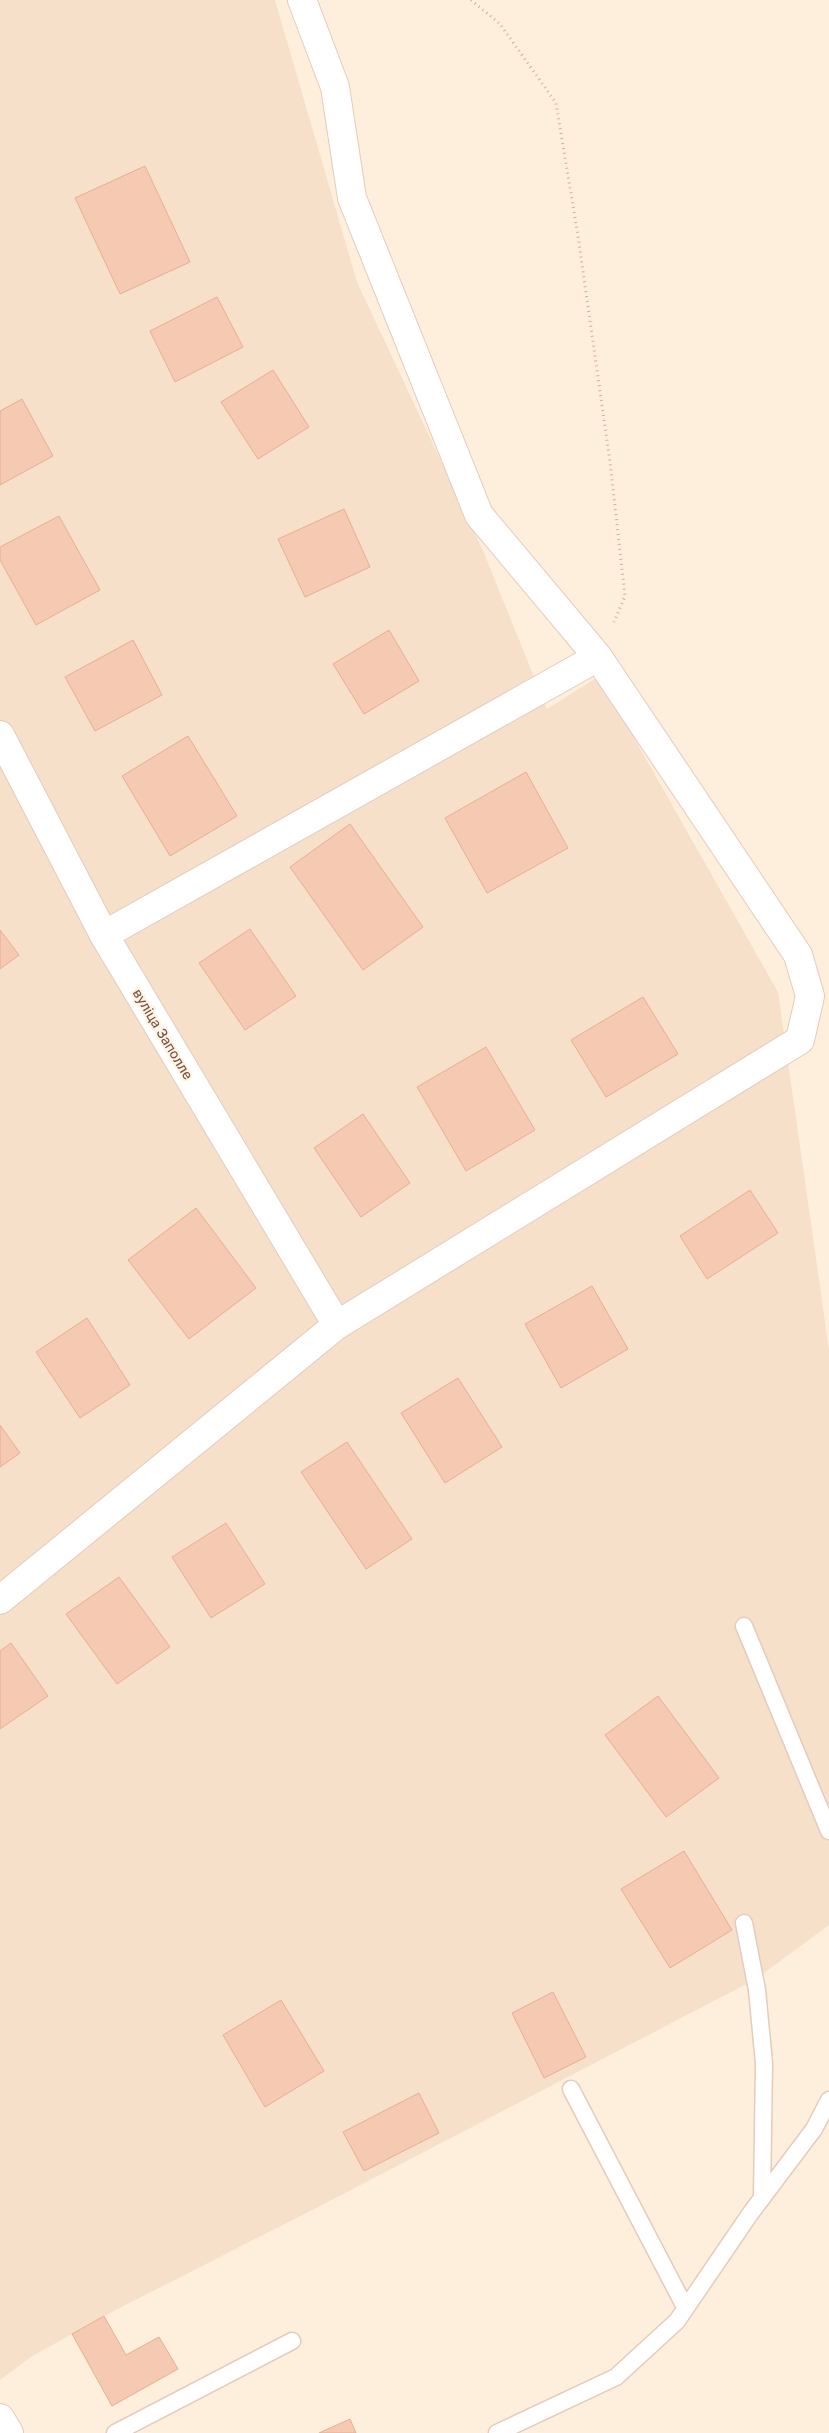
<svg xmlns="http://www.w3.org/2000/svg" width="829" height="2433" font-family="Rubik,sans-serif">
  <rect width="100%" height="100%" fill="#feefdc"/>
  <path fill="#f6e0ca" d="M0,0H275L357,282L484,553L547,709L599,676L778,992L829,1350V1925L756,1979L324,2204L104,2316L31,2357L0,2380Z"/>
  <g fill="#f5c9b2" stroke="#e8ae92">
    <path d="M145,166L190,262L120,294L75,198Z"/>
    <path d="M217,297L243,347L175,382L150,331Z"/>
    <path d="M273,370L309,427L258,459L221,402Z"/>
    <path d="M22,399L53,456L0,485V411Z"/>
    <path d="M344,509L370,567L305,597L278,539Z"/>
    <path d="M59,516L100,590L36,625L0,560V547Z"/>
    <path d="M389,630L419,681L364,714L333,664Z"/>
    <path d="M133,640L162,695L95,731L65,677Z"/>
    <path d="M188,736L237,816L170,856L122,776Z"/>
    <path d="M526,772L568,848L487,893L445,818Z"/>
    <path d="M350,824L423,927L363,970L290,867Z"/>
    <path d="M250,929L296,996L245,1030L199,963Z"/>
    <path d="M0,930L19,955L0,969Z"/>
    <path d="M643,997L678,1054L606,1097L571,1040Z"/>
    <path d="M486,1047L535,1130L466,1171L417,1087Z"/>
    <path d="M363,1114L410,1183L361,1217L314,1148Z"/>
    <path d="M750,1190L778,1233L707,1279L680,1236Z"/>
    <path d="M196,1208L256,1288L189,1339L128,1260Z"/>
    <path d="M592,1286L628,1349L561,1388L525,1324Z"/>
    <path d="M87,1318L130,1385L80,1418L36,1352Z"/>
    <path d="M458,1378L502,1447L445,1483L401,1413Z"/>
    <path d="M0,1425L20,1453L0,1467Z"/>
    <path d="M347,1442L412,1539L366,1569L301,1472Z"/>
    <path d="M226,1523L265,1584L211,1618L172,1557Z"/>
    <path d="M119,1577L170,1647L117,1684L66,1614Z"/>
    <path d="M11,1643L48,1696L0,1729V1651Z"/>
    <path d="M658,1696L719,1778L666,1817L605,1735Z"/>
    <path d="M684,1851L732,1930L670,1968L621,1889Z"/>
    <path d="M553,1992L586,2057L544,2078L512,2013Z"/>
    <path d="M281,2000L324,2071L265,2107L223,2035Z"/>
    <path d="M419,2093L439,2133L364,2171L343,2132Z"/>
    <path d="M104,2316L126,2355L159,2337L178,2369L112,2406L72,2334Z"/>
    <path d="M350,2419L356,2433H319Z"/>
  </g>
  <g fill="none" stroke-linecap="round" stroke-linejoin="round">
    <defs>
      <g id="lane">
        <path d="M744,1626L829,1831"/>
        <path d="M744,1923L757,1990L764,2063L762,2198"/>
        <path d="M571,2089L685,2307"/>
        <path d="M115,2433L292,2341"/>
        <path d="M497,2433L616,2377L677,2321L750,2214L814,2129L829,2100"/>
      </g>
      <g id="street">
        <path d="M0,735L104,935L337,1325"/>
        <path d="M104,935L598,657"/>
        <path d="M0,1600L337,1325L800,1040L810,996L798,955L598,657L479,515L352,198L335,87L302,0"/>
        <path d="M0,2418L9,2433"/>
      </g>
    </defs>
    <use href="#lane" stroke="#e3ccbb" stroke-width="19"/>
    <use href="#street" stroke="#e3ccbb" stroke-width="30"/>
    <path stroke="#d9ac96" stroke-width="3" stroke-dasharray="1 4" stroke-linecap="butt" d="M471,0L500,24L556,103L578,236L610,462L625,596L614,622"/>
    <use href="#lane" stroke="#fff" stroke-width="16"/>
    <use href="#street" stroke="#fff" stroke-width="28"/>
  </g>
  <g text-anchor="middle" stroke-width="4.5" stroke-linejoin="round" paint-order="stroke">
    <g font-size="14" fill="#745244" stroke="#fff3e4">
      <text transform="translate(163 1034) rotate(59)" y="5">вуліца Заполле</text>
    </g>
  </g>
</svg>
